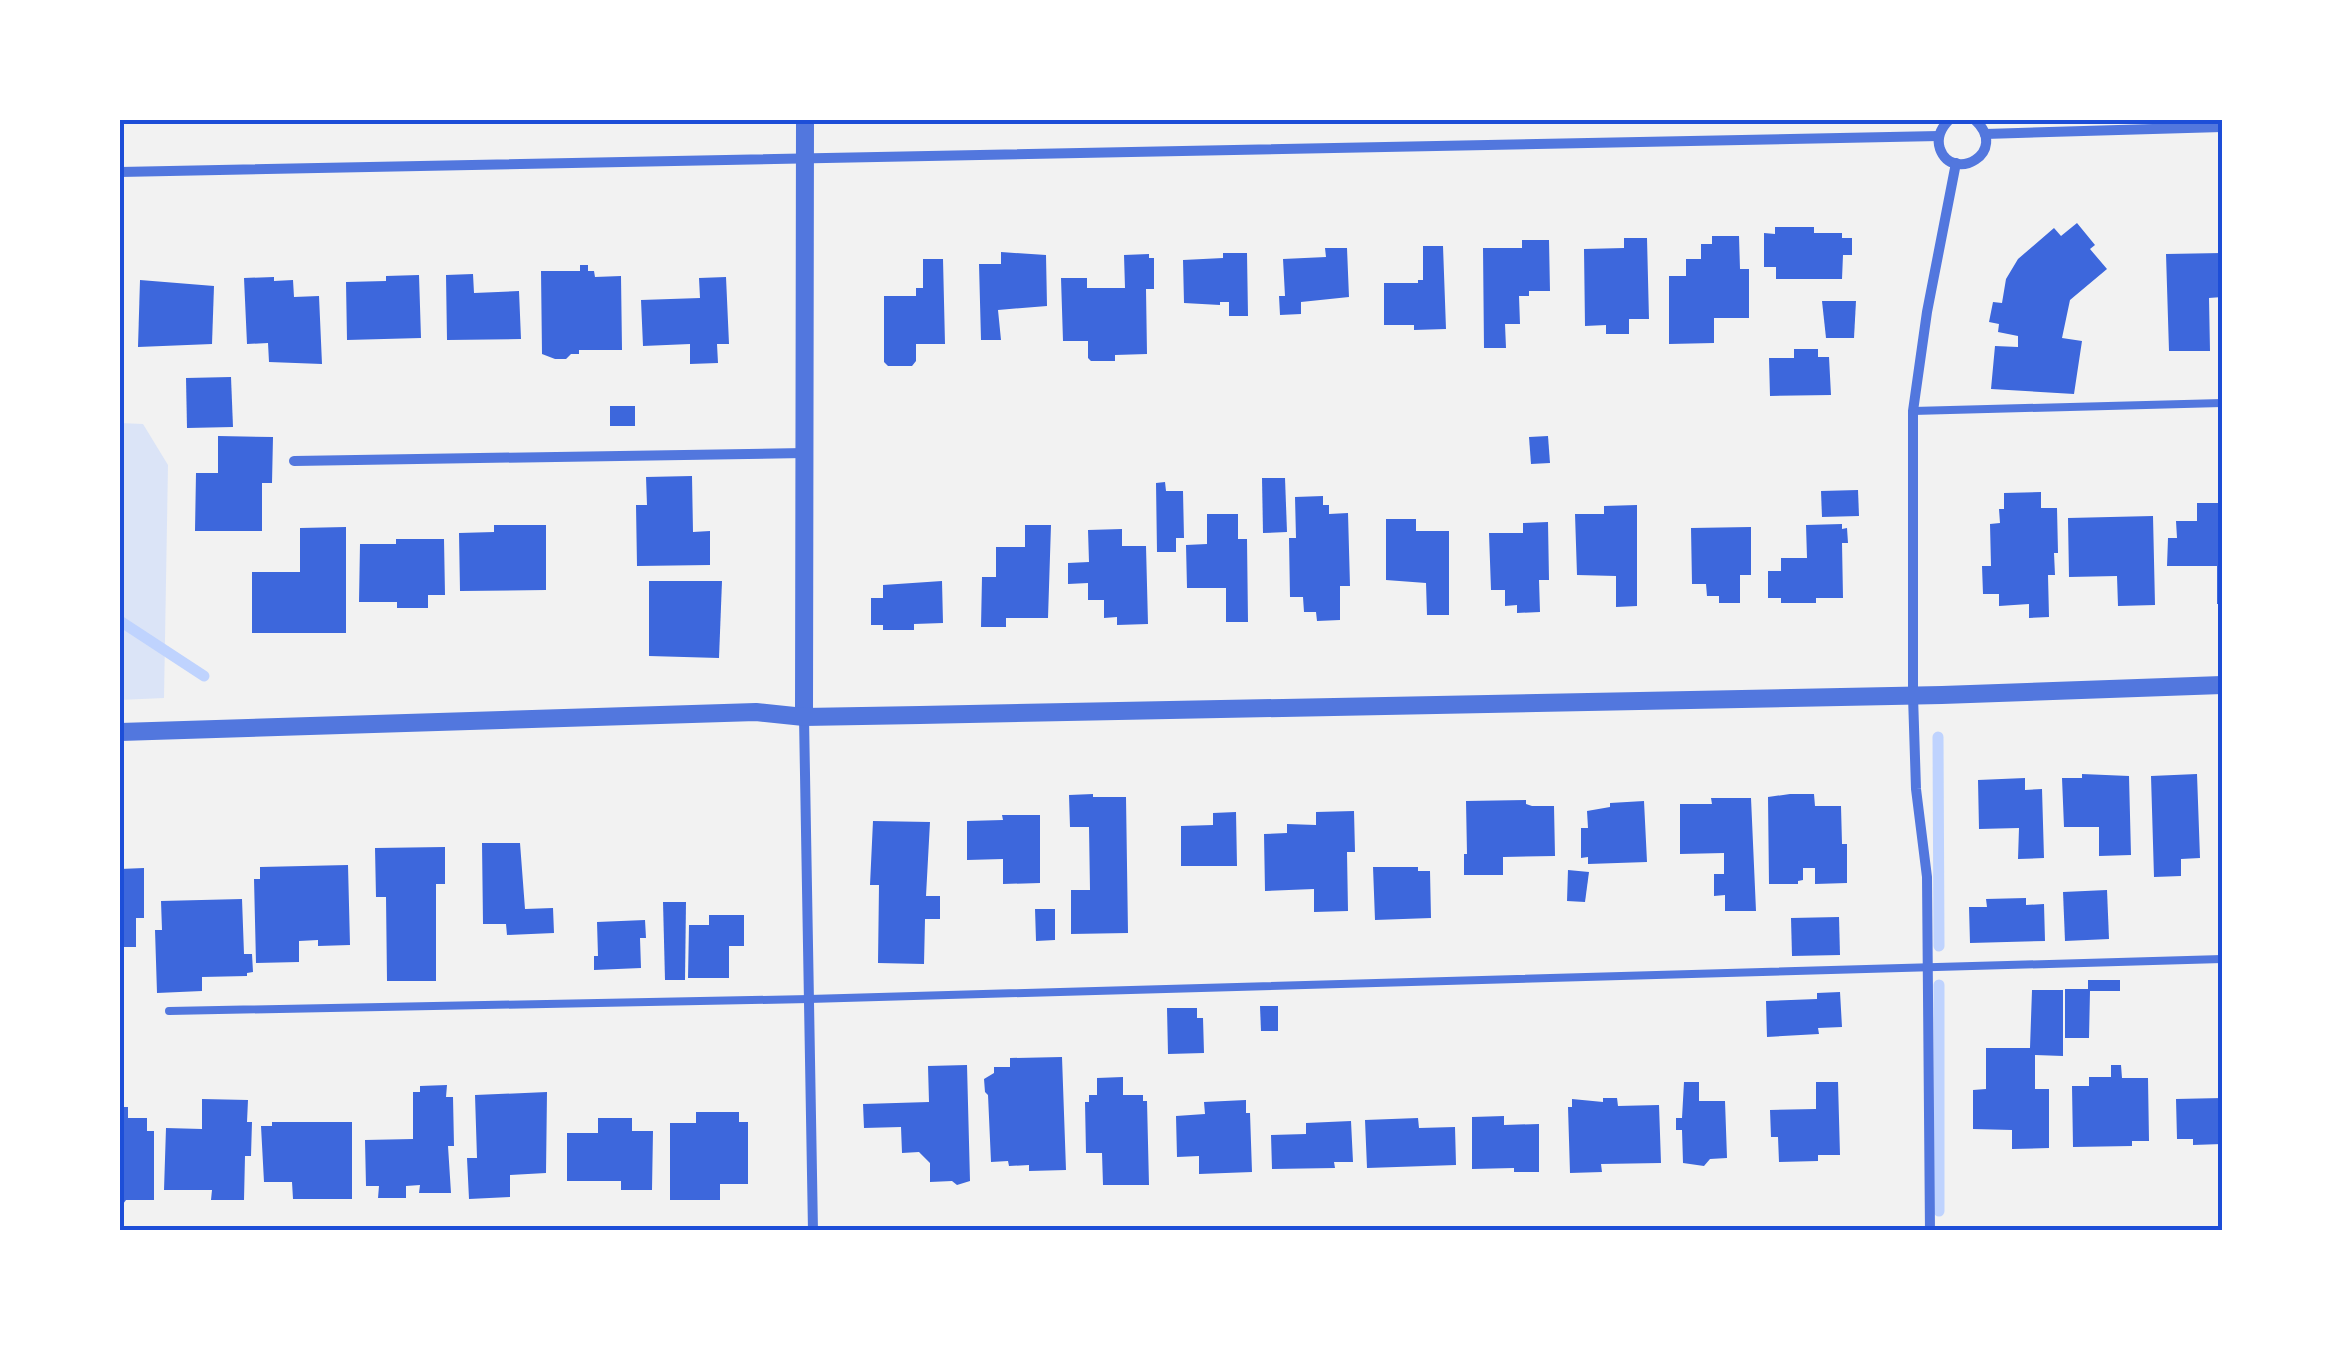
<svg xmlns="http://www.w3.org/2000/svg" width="2342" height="1351" font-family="'Exo 2',sans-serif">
  <rect width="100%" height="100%" fill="#f2f2f2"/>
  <path fill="#dbe4f7" d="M120,423L143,424L168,465L164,698L120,700Z"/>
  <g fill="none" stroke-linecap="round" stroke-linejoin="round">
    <g stroke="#bfd3fe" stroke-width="11">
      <path d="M120,621L204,676"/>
      <path d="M1938,737L1939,946"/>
      <path d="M1939,985V1211"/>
    </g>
  </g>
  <g fill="#3d67dc">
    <path d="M2077,223L2095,245L2090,249L2107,269L2070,300L2062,338L2082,341L2074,394L1991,389L1995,346L2018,347V336L1998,332L1999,324L1989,322L1993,302L2002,303L2006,279L2018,259L2054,228L2061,236Z"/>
    <path d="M1775,227H1814V233H1842V238H1852V255H1843L1842,279H1776V267H1764V233L1775,234Z"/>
    <path d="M1712,236H1739L1740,269H1749V318H1714V343L1669,344V276H1686V259H1701V244H1712Z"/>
    <path d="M1624,238H1647L1649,319H1629V334H1606V325L1585,326L1584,249L1624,248Z"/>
    <path d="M1522,240H1549L1550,291H1529V296H1519L1520,324H1505L1506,348H1484L1483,248H1522Z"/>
    <path d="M1423,246H1443L1446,329L1414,330V325H1384V283H1418V280H1423Z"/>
    <path d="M1325,248H1347L1349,297L1301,302V314L1280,315L1279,296H1285L1283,259L1326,257Z"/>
    <path d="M1001,252L1046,255L1047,306L998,310L1001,340H981L979,264H1001Z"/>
    <path d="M1223,253H1247L1248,316H1229V302H1220V305L1184,303L1183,260L1223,258Z"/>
    <path d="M2222,253V297L2209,298L2210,351H2169L2166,254Z"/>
    <path d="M1149,254V258H1154V289H1146L1147,354L1115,355V361H1091L1088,358V341H1063L1061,278H1087V288H1125L1124,255Z"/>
    <path d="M923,259H943L945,344H916V361L912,366H888L884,362V296H916V288H923Z"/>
    <path d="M580,265H588V271H594L595,277L621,276L622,350H579V354H571L566,359H555L542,354L541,271H580Z"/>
    <path d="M473,274L474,293L519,291L521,339L447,340L446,275Z"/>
    <path d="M419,275L421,338L347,340L346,282L386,281V276Z"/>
    <path d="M274,277V281L293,280L294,297L319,296L322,364L269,362L268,343L247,344L244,278Z"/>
    <path d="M726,277L729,344H717L718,363L690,364V344L643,346L641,300L700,298L699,278Z"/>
    <path d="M140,280L214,286L212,344L138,347Z"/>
    <path d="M1822,301H1856L1854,338H1826Z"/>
    <path d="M1794,349H1818V357H1829L1831,395L1770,396L1769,358H1794Z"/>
    <path d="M231,377L233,427L187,428L186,378Z"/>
    <rect x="610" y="406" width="25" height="20"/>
    <path d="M218,436L273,437L272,483H262V531H195L196,473H218Z"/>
    <path d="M1548,436L1550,463L1531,464L1529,437Z"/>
    <path d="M692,476L693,532L710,531V565L637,566L636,505H647L646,477Z"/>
    <path d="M1262,478H1285L1287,532L1263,533Z"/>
    <path d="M1165,482L1166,491H1183L1184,538H1176V552H1157L1156,483Z"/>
    <path d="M1858,490L1859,516L1822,517L1821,491Z"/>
    <path d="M2041,492V508H2057L2058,553H2054L2055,575H2048L2049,617L2029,618V604L1999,606V594H1983L1982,566H1991L1990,524L2000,523L1999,509H2004V493Z"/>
    <path d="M1323,496V505H1329V514L1348,513L1350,586H1340V620L1317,621L1316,612H1304L1303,597H1290L1289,538H1296L1295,497Z"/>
    <path d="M2197,503H2222V604H2217V566H2167L2168,538H2177L2176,521H2197Z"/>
    <path d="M1637,505V606L1616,607V576L1577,575L1575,514H1604V506Z"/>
    <path d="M1207,514H1238V539H1247L1248,622H1226V588H1187L1186,545L1207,544Z"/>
    <path d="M2153,516L2155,605L2118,606L2117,576L2069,577L2068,518Z"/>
    <path d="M1386,519H1416V531H1449V615H1427L1426,583L1386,580Z"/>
    <path d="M1548,522L1549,580H1539L1540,612L1517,613V605L1505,606V590H1491L1489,533H1523V523Z"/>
    <path d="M1842,524V529L1847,528L1848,543H1842L1843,598H1816V603H1781V598H1768V571H1781V558H1807L1806,525Z"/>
    <path d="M494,525H546V590L460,591L459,533L494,532Z"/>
    <path d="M1025,525H1051L1048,618H1006V627H981L982,577H996V547H1025Z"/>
    <path d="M346,527V633H252V572H300V528Z"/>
    <path d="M1751,527V575H1740V603H1719V596H1707L1706,584H1692L1691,528Z"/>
    <path d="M1122,529V546H1146L1148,624L1117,625V617L1104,618V600H1088V583L1068,584V563L1089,562L1088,530Z"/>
    <path d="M396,539H444L445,595H428V608H397V602H359L360,544H396Z"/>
    <path d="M649,581H722L719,658L649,656Z"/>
    <path d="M942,581L943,623L914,624V630H883V625H871V598H883V585Z"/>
    <path d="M2082,774L2129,776L2131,855L2099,856V827H2064L2062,778H2082Z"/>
    <path d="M2197,774L2200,858L2181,859V876L2154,877L2151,776Z"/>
    <path d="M2025,778V790L2042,789L2044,858L2018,859L2019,828L1979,829L1978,780Z"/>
    <path d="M1093,794V797H1126L1128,933L1071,934V890H1090L1089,827H1070L1069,795Z"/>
    <path d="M1790,794H1814L1815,806H1841L1842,844H1847V883L1815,884V868H1803V880L1798,881V884H1769L1768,797Z"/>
    <path d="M1711,798H1751L1756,911H1725V895L1714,896V874H1724V853L1680,854V804H1712Z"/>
    <path d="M1526,800V804L1532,806H1554L1555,856L1503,857V875H1464V854H1467L1466,801Z"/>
    <path d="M1644,801L1647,862L1588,864V857L1581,858V828H1588L1587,811L1610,807V803Z"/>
    <path d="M1354,811L1355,852H1347L1348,911L1314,912V889L1265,891L1264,834L1287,833V824L1316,825V812Z"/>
    <path d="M1236,812L1237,866H1181V826L1213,825V813Z"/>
    <path d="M1002,815H1040V883L1003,884V859L967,860V821L1003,820Z"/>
    <path d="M873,821L930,822L926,896H940V919H925L924,964L878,963L879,885H870Z"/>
    <path d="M482,843H520L525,909L553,908L554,933L507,935L506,924H483Z"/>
    <path d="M445,847V884H436V981H387L386,897H376L375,848Z"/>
    <path d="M348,865L350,945L318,946V940L299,941V962L256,963L254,879H260V867Z"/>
    <path d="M1373,867H1418V871H1430L1431,918L1375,920Z"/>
    <path d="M144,868V918H136V947H120V869Z"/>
    <path d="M1568,870L1589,872L1585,902L1567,901Z"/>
    <path d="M2107,890L2109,939L2065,941L2063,892Z"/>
    <path d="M2026,898V905L2044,904L2045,941L1970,943L1969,907H1987L1986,899Z"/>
    <path d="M242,899L244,954H252L253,972L247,973V976L202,977V991L157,993L155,930H162L161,901Z"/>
    <path d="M663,902H686L685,980H665Z"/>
    <path d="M1035,909H1055V940L1036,941Z"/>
    <path d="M709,915H744V946H729V978H688L689,925H709Z"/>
    <path d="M1839,917L1840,955L1792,956L1791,918Z"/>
    <path d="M645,920L646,938H640L641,968L594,970V956H598L597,922Z"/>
    <path d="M2088,980H2120V991H2090L2089,1038H2065V989H2088Z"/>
    <path d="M2032,990H2063V1056L2035,1055V1089H2049V1148L2012,1149V1130L1973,1129V1090L1986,1089V1048H2030Z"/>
    <path d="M1840,992L1842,1027L1818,1028L1819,1034L1767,1037L1766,1001L1817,999V993Z"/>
    <path d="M1260,1006H1278V1031H1261Z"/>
    <path d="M1167,1008H1197V1018H1203L1204,1053L1168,1054Z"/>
    <path d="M1062,1057L1066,1170L1029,1171V1165L1009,1166L1008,1161L991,1162L988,1095L985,1092L984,1079L994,1073V1067H1010V1058Z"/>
    <path d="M967,1065L970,1181L957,1185L952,1181L930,1182V1163L919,1152L902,1153L901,1127L864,1128L863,1104L929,1102L928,1066Z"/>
    <path d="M2111,1065H2121L2122,1078H2148L2149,1141H2132V1146L2073,1147L2072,1086H2089V1077H2111Z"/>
    <path d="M1123,1077V1095H1143V1101H1147L1149,1185H1103L1102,1153H1086L1085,1102H1089V1095H1097V1078Z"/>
    <path d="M1684,1082H1699V1101H1725L1727,1158L1710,1159L1704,1166L1683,1163L1682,1130H1676V1118H1682Z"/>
    <path d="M1816,1082H1838L1840,1155H1818V1161L1779,1162L1778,1137H1771L1770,1110L1816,1109Z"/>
    <path d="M447,1085L446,1097H453L454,1146H448L451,1193H419L420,1185L406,1186V1198H378L379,1186H366L365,1140L413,1139V1092H420V1086Z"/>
    <path d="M547,1092L546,1173L510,1175V1197L469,1199L467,1158H477L475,1095Z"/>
    <path d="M1603,1098H1617L1618,1106L1659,1105L1661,1163L1601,1164L1602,1172L1570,1173L1568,1107H1572V1099L1603,1102Z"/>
    <path d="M2222,1098V1144L2193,1145V1139H2177L2176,1099Z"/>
    <path d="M202,1099L248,1100L247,1122H252L251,1156H245L244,1200H211L212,1190H164L166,1128L202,1129Z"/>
    <path d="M1246,1100V1113H1250L1252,1172L1199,1174V1156L1177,1157L1176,1116L1205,1114L1204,1102Z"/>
    <path d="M120,1107H128V1118H147V1131H154V1200H126L120,1208Z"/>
    <path d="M696,1112H739V1122H748V1184H720V1200H670V1123H696Z"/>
    <path d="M1504,1116V1125L1539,1124V1172H1514V1168L1472,1169V1117Z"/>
    <path d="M598,1118H632V1131H653L652,1190H621V1181H567V1133H598Z"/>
    <path d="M1418,1118L1419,1128L1455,1127L1456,1165L1367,1168L1365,1120Z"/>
    <path d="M1351,1121L1353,1162H1334L1335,1168L1272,1169L1271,1135L1306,1134V1123Z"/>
    <path d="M272,1122H352V1199H293L292,1182H264L261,1126H272Z"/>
  </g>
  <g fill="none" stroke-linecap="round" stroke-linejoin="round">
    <g stroke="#5277de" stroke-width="8">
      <path d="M1913,411L2222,403"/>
      <path d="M169,1011L809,999L2222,959"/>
    </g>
    <g stroke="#5277de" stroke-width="10">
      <path d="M1949,120C1941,128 1936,137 1940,149C1953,184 2010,152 1975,120"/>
      <path d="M1985,134L2222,127"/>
      <path d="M120,172L1939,136"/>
      <path d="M294,461L804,453"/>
      <path d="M804,717L813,1231"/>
      <path d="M1930,1231L1927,877L1916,789L1913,696V411L1927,312L1956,163"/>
    </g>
    <g stroke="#5277de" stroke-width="18">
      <path d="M804,717L805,120"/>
      <path d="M120,732L756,712L804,717L920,715L1942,695L2222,685"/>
    </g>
  </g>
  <rect width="2342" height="1351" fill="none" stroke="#ffffff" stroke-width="245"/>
  <rect x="122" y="122" width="2098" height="1106" fill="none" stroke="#1d4ed8" stroke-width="4"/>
</svg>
